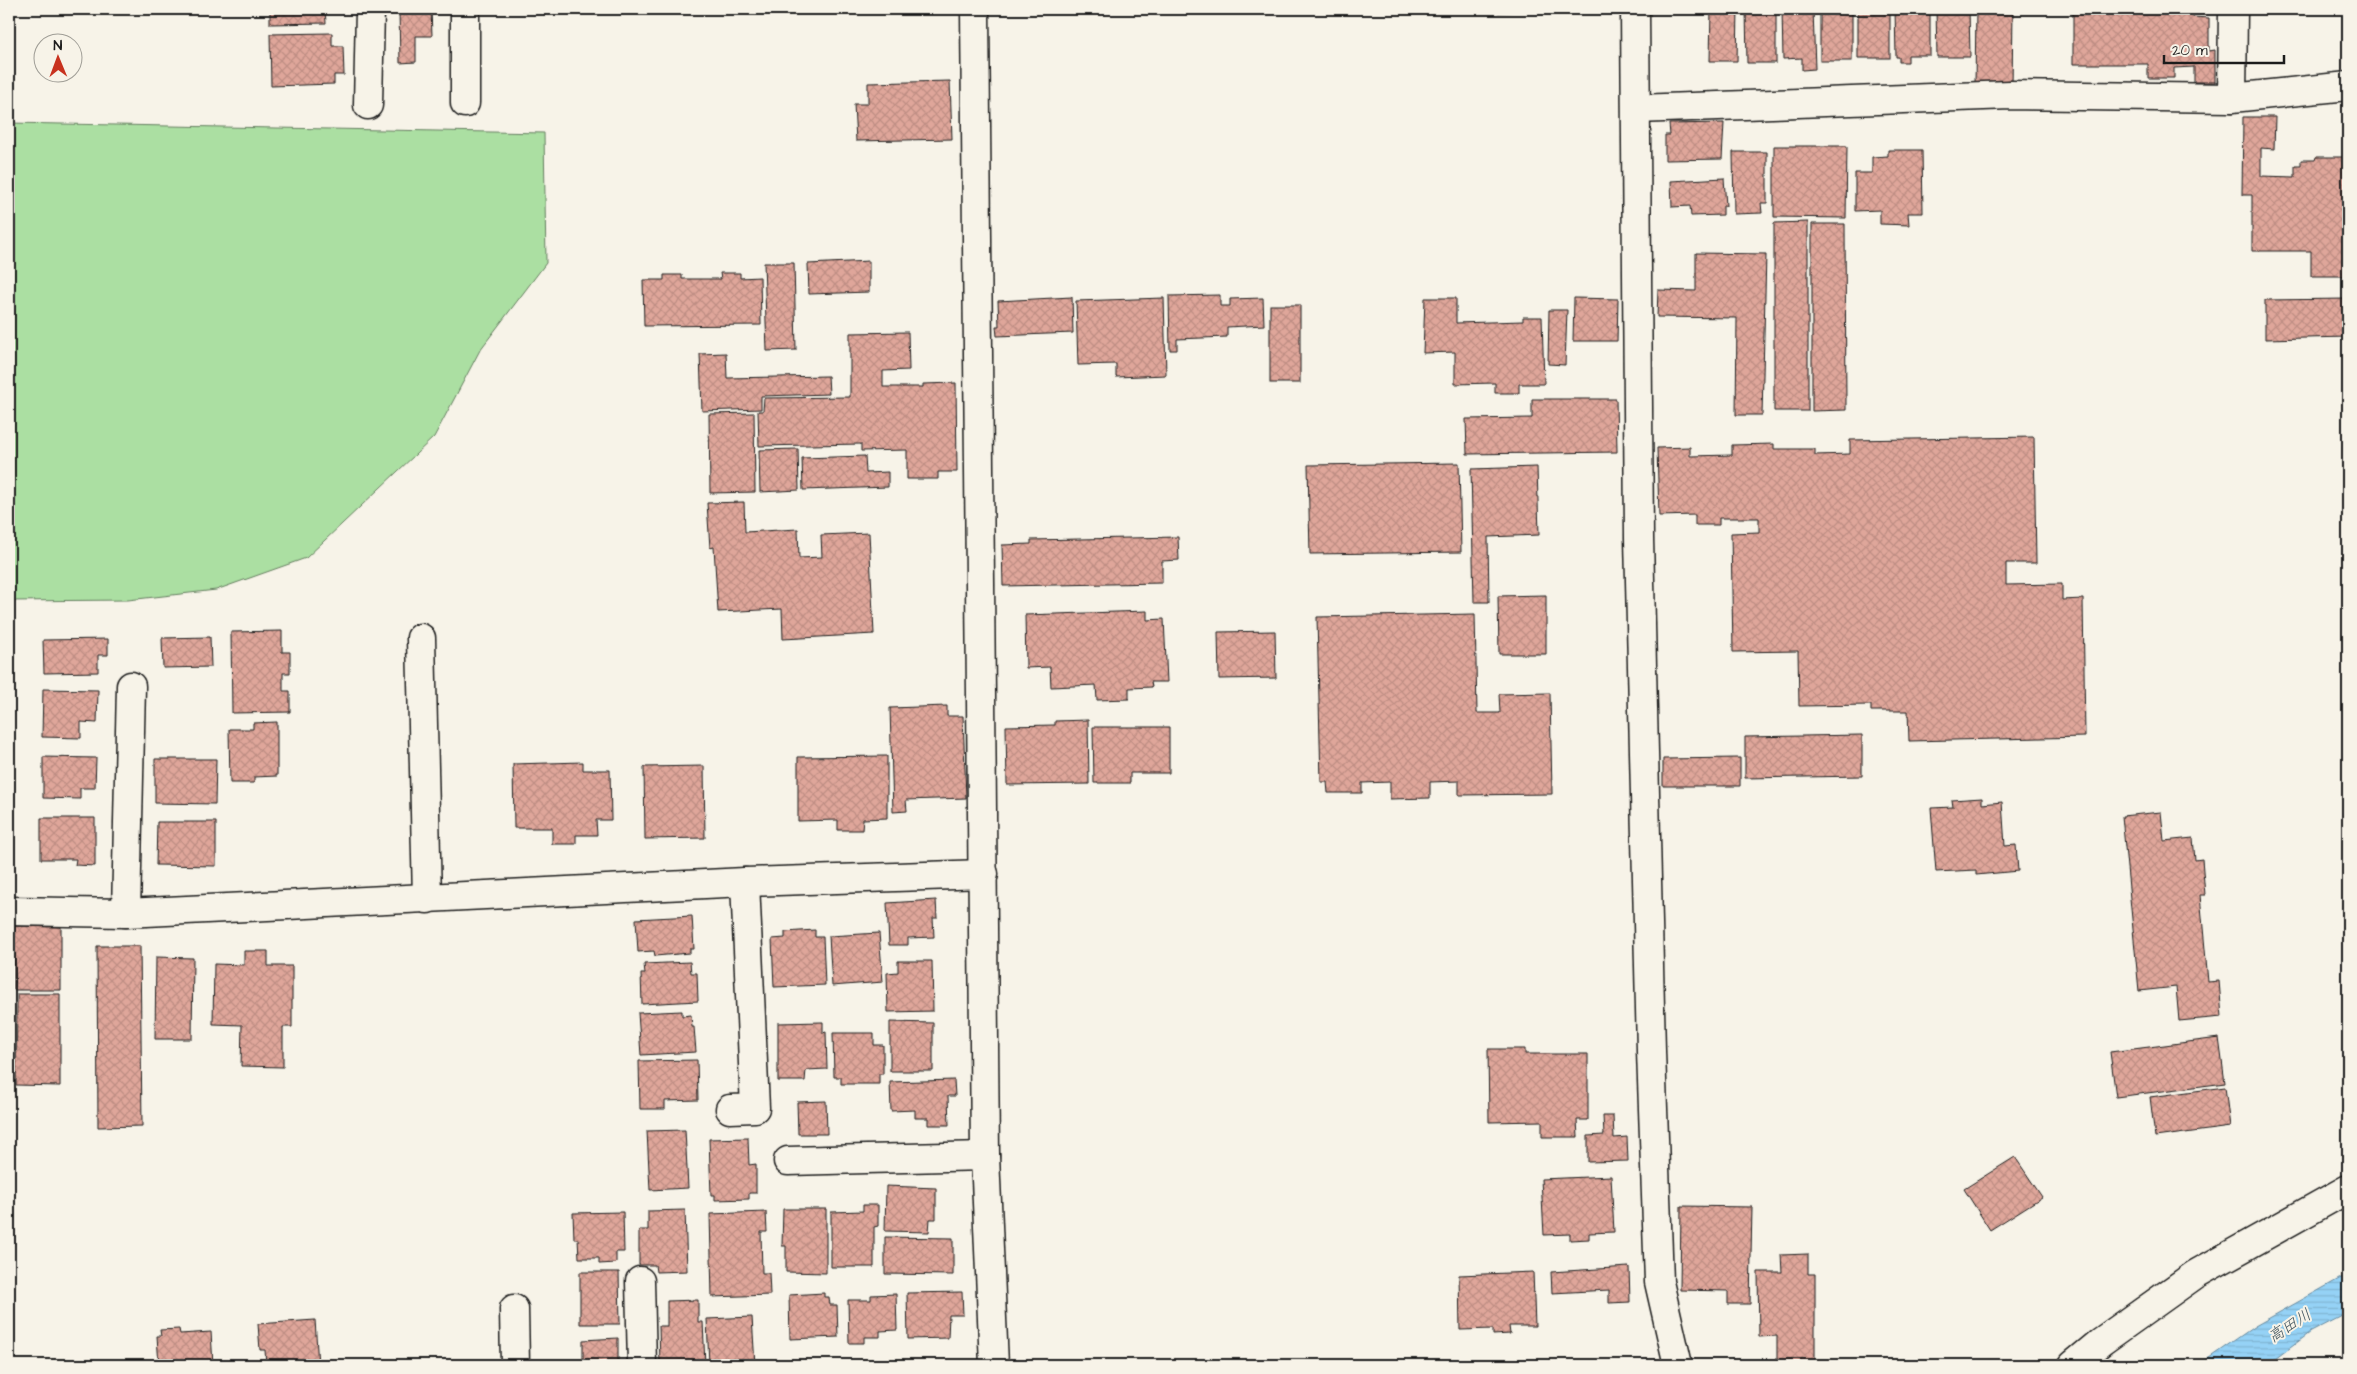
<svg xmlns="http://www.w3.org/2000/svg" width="2357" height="1374" font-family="'Architects Daughter','Klee One',sans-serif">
  <defs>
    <pattern id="water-rules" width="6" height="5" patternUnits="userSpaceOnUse" patternTransform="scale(1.25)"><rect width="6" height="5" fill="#95d2f6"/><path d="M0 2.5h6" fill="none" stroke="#80b4d2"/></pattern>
    <pattern id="building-cross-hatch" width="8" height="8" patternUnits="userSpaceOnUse" patternTransform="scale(1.25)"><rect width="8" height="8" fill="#dfa69a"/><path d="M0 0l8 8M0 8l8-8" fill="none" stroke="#bf8e84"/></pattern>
  </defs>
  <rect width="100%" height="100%" fill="#f7f3e8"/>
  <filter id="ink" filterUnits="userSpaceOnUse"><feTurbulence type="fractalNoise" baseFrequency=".02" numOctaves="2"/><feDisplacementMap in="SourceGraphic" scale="10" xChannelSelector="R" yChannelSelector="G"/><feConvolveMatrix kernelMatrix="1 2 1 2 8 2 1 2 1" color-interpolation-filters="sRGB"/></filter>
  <g filter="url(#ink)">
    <path fill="#abdfa2" stroke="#647e5f" d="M9,123L544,133L546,263L480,350L434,437L306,558L216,590L128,600L9,601Z"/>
    <path fill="url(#water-rules)" stroke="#65899f" d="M2348,1274V1313L2311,1332L2267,1365H2199L2255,1326Z"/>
    <g fill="url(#building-cross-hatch)" stroke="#1c1c1c">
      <path d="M270,9H325L326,23L270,24Z"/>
      <path d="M431,9L432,36H416V62L400,63L399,10Z"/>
      <path d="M1498,9H1529V11L1498,12Z"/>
      <path d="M1711,9H1738L1737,61H1710Z"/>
      <path d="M1746,9H1776V63H1747Z"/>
      <path d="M1782,9H1813L1815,69L1802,70V58L1783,59Z"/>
      <rect x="1820" y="9" width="32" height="52"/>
      <rect x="1858" y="9" width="32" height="49"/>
      <path d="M1895,9H1930V55H1908V62H1899V57H1896Z"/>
      <path d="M1936,9H1969L1970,57H1937Z"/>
      <path d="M1976,9H2013L2012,87L1975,86Z"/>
      <path d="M2073,9H2193V17L2209,18V51L2215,50V82H2194V67L2174,68V78H2148V64H2073Z"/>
      <path d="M332,33V46H343L344,75H334V84L271,86L270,34Z"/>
      <path d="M950,81L952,139L856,141L854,104H868V83Z"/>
      <path d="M2243,117H2275L2274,149L2261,148V176L2295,177V166H2301V160H2315L2316,157H2348V276H2311V251H2252V195H2242Z"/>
      <path d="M1724,123L1722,159L1665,160V135H1670L1669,124Z"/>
      <path d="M1774,146H1847L1846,218L1774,217Z"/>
      <path d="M1888,150H1922L1923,213H1908L1909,225L1880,224V210L1855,211V173H1872V157L1888,156Z"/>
      <path d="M1733,152H1767V203H1761L1762,213L1734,214Z"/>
      <path d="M1724,178L1726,206H1723V215L1691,216L1690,206L1672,207L1671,181Z"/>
      <path d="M1808,222V411H1774V223Z"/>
      <path d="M1812,224H1845L1846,410L1812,411Z"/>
      <path d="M1696,253L1766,254L1762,415H1736L1737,318L1657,317L1658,290L1696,291Z"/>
      <path d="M869,261V292L809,294L808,264Z"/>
      <path d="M764,263H794L796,350L767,351Z"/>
      <path d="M720,273H740V278L760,277L761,325L644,326L643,280H664V275H682V279H721Z"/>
      <path d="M1220,295V306H1230V299L1263,298L1264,325L1227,327V337L1177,339V350H1170L1169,296Z"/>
      <path d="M1072,297L1073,333L997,336L996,326H999L998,301Z"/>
      <path d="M1164,298L1166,375L1116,377V364L1078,365L1076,301Z"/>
      <path d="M1425,298H1456V323L1523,321V317H1542L1544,384H1519V393H1495V383L1455,384V352L1423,353Z"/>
      <path d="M1574,298L1618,299L1617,341H1573Z"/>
      <path d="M2348,299V337L2265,339V300Z"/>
      <rect x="1270" y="305" width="30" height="78"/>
      <path d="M1549,310H1567L1565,365L1548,364Z"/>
      <path d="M908,332L909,370L883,371V387H923V384L956,383L957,472H938V479H907V450L861,451V444L759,446L758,411H763L764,398L850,397V333Z"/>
      <path d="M726,353L727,378L828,376L829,394L761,396V409L702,411L700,354Z"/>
      <path d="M1532,399H1616L1617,452L1467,454L1466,419L1532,418Z"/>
      <path d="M754,413L755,492L710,493L709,414Z"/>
      <path d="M2034,437L2036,563H2006V585L2062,584V600L2083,599L2085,737L1909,741L1908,711H1871V705L1799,706L1798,651L1733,652L1731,533L1759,532V518H1719V525H1695V515L1659,516L1657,448L1690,447V456L1732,455V445L1774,444V449H1815V455L1850,454V440Z"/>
      <path d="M798,449L799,490L760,492L759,450Z"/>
      <path d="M865,456L866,473L888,472V487L803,490L802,458Z"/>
      <path d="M1459,463L1461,552L1310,554L1308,465Z"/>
      <path d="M1537,467L1539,535L1488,537L1489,602H1474L1471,469Z"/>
      <path d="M744,502L745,532L798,529L799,558L822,557L821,535L869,533L874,634L783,639L782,609L718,612L714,547L710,548L707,503Z"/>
      <path d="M1178,537L1179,560L1162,561V583L1003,586L1002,545L1031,544V540Z"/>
      <path d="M1546,595V654H1499L1498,596Z"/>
      <path d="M1147,611V620L1164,619L1167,682H1151L1152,687L1129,688V699L1097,700L1096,685L1051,687L1050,667L1026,668L1025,615Z"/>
      <path d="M1475,614L1477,713H1500L1499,694L1550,693L1552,794L1459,795V781L1430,782V798L1390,799V782L1362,783V793H1328L1327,782H1321L1317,617Z"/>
      <path d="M282,631V652H290V673H283V691H290V712L232,713L231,632Z"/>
      <path d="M1275,631L1276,678L1219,679L1218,632Z"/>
      <path d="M210,637L211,667L163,668L162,638Z"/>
      <path d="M108,639V655H98V672L44,673L43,640Z"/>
      <path d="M43,689L98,690L97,723L81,722V738L42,737Z"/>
      <path d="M947,706V716H963L966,798L906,800L907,811L893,812L890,708Z"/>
      <path d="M1088,720L1089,784L1007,785L1006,726L1055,725V721Z"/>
      <path d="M277,722V776L254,777V783H230L229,729H253V723Z"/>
      <path d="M1093,727H1169V773H1130V783H1094Z"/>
      <path d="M1862,735V776L1745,778V737Z"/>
      <path d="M887,756V818L863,819L862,830H838V820L798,821V757Z"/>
      <path d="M43,757L96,758L95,788H80V799L43,798Z"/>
      <path d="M1740,758V786H1663V759Z"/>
      <path d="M155,759H216L215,804L155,803Z"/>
      <path d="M583,762V770H610L611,820H596L597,835H576V844H552V828H514L513,764Z"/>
      <path d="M704,766L705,838L645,839L644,767Z"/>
      <path d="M1982,798V804L2002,802L2005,846L2016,845L2018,871L1976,875V870L1936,872L1931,808L1953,807L1952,800Z"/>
      <path d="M2161,812L2164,841L2193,838L2195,860L2202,859L2205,895H2200L2208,982L2219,981L2222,1017L2179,1021L2176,987L2139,991L2122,816Z"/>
      <path d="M41,818H95V866L75,865L76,859H41Z"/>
      <path d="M157,822H216V866L156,865Z"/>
      <path d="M936,900L937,918H933L934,937L908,938V945H889L887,903Z"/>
      <path d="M692,916L694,949H690V953L655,956L654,951L638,952L636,919Z"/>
      <path d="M14,926L61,927V990H14Z"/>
      <path d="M815,930V937H823L825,985L774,987L772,939L785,938V932Z"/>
      <path d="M879,933L883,982L832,986L829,936Z"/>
      <path d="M97,946H140L142,1126L98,1127Z"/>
      <path d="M244,951H268V966H292V1027H283V1067L241,1066L242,1025L213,1024L214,964L244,965Z"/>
      <path d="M156,957L193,958L192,1039H155Z"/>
      <path d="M898,961H932L933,1011L888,1012L887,973L898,972Z"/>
      <path d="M690,962L691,973H697L698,1001L642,1004L641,974H645L644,964Z"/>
      <path d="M17,994H60V1086L16,1085Z"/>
      <path d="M682,1011V1016L691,1015L692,1027H694L696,1052L641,1055L638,1013Z"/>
      <path d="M823,1022V1033L826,1032L827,1069L806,1070L805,1081H778V1023Z"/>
      <path d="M890,1022L933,1023V1071H890Z"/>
      <path d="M833,1033H874V1045H883V1074H879V1084H841V1077H834Z"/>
      <path d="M2219,1038L2225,1083L2116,1097L2110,1052Z"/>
      <path d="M1488,1049H1525V1054H1588V1120H1577L1578,1137H1542V1121L1489,1122Z"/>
      <path d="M697,1060L698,1100L665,1101V1109H640L639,1061Z"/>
      <path d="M954,1080L955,1096H948L949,1125H928V1118H915V1110L891,1111L890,1082Z"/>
      <path d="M2225,1087L2230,1127L2155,1137L2150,1097Z"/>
      <path d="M826,1101L827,1134H798L797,1102Z"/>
      <path d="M1603,1116H1613L1614,1138L1627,1137L1628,1161L1588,1162V1136L1604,1135Z"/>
      <path d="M685,1130L688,1188L650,1190L647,1131Z"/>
      <path d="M748,1138L749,1165L756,1164V1193H749V1199L715,1200V1195H711L709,1139Z"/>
      <path d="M2015,1157L2042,1197L1990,1230L1964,1189Z"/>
      <path d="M1611,1176L1614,1232L1589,1233V1239L1570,1240V1234L1544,1235L1541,1179Z"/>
      <path d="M886,1186L936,1188V1219H930L929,1232L885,1231Z"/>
      <path d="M863,1205H878V1226L874,1227V1267H831V1212L863,1211Z"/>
      <path d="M1681,1206L1752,1207L1750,1304H1728V1291L1680,1290Z"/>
      <path d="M783,1209H826V1273L786,1272V1246H782Z"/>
      <path d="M685,1210L687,1271L656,1272L655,1265H639V1230H648V1211Z"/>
      <path d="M623,1212L624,1252H616V1263L599,1264V1258H579L578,1239H574L573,1213Z"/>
      <path d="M766,1212L767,1232H761L762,1273H769L770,1295L712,1297L710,1214Z"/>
      <path d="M885,1237L953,1238V1275L885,1274Z"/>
      <path d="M1808,1254V1274H1815V1365H1777V1336L1759,1337L1758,1272H1782L1781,1255Z"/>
      <path d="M1629,1267L1630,1302L1609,1303V1290L1552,1293L1551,1272Z"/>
      <path d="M580,1272H619L620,1324H580Z"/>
      <path d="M1533,1272L1535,1326H1509L1510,1334L1493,1335V1329L1460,1330L1459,1275Z"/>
      <path d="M962,1292L963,1315H949L948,1338L908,1339L907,1293Z"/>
      <path d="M824,1293V1297H829L830,1305H837L838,1337L790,1339L789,1295Z"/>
      <path d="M896,1294L897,1330L880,1331V1337H864V1343H849L848,1300H871V1295Z"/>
      <path d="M698,1300V1322H703L705,1365H660L659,1326H667V1301Z"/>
      <path d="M752,1317L755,1365H709L707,1319Z"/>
      <path d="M315,1320L318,1365H266L265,1350H260L258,1324Z"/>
      <path d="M179,1329L180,1334L211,1332L213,1365H159L157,1336H161L160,1330Z"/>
      <path d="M618,1338V1365H583V1340Z"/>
    </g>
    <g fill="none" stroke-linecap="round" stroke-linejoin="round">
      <defs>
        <g id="street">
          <path d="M465,9V103"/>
          <path d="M975,9L985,1156L994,1365"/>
          <path d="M1635,9L1639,538L1651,1051L1659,1282L1678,1365"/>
          <path d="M2232,98L2233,9"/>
          <path d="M368,105L370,9"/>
          <path d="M1637,109L2010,95L2232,98L2348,86"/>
          <path d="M421,638L427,899"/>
          <path d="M9,911L126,913L745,882L984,874"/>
          <path d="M126,913L131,686"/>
          <path d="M730,1109L755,1108L745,882"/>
          <path d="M788,1161L985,1156"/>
          <path d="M640,1281L642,1365"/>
          <path d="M514,1309L515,1365"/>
          <path d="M2073,1365L2102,1341L2196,1274L2348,1189"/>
        </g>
      </defs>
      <use href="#street" stroke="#1c1c1c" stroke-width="31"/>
      <use href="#street" stroke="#f7f3e8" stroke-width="28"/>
    </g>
  </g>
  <g text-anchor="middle" stroke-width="4" stroke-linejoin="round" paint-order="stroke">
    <g font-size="16" font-style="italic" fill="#40535d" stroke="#f7f3e8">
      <text transform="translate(2289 1325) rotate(-33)" y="6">高田川</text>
    </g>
  </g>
  <rect width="2357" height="1374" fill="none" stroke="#f7f3e8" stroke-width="30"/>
  <rect x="15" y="15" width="2327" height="1344" fill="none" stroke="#1c1c1c" stroke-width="2" filter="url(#ink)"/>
  <g transform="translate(58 58) rotate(359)"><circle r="24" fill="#f7f3e8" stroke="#9f9d96"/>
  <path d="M0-4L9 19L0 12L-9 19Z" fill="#c8321e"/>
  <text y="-8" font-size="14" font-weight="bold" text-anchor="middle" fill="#1c1c1c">N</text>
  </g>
  <path d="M2164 55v8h120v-8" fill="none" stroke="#1c1c1c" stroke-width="2.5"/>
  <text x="2172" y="55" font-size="15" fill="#1c1c1c" stroke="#f7f3e8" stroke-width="4" paint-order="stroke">20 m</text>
</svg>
